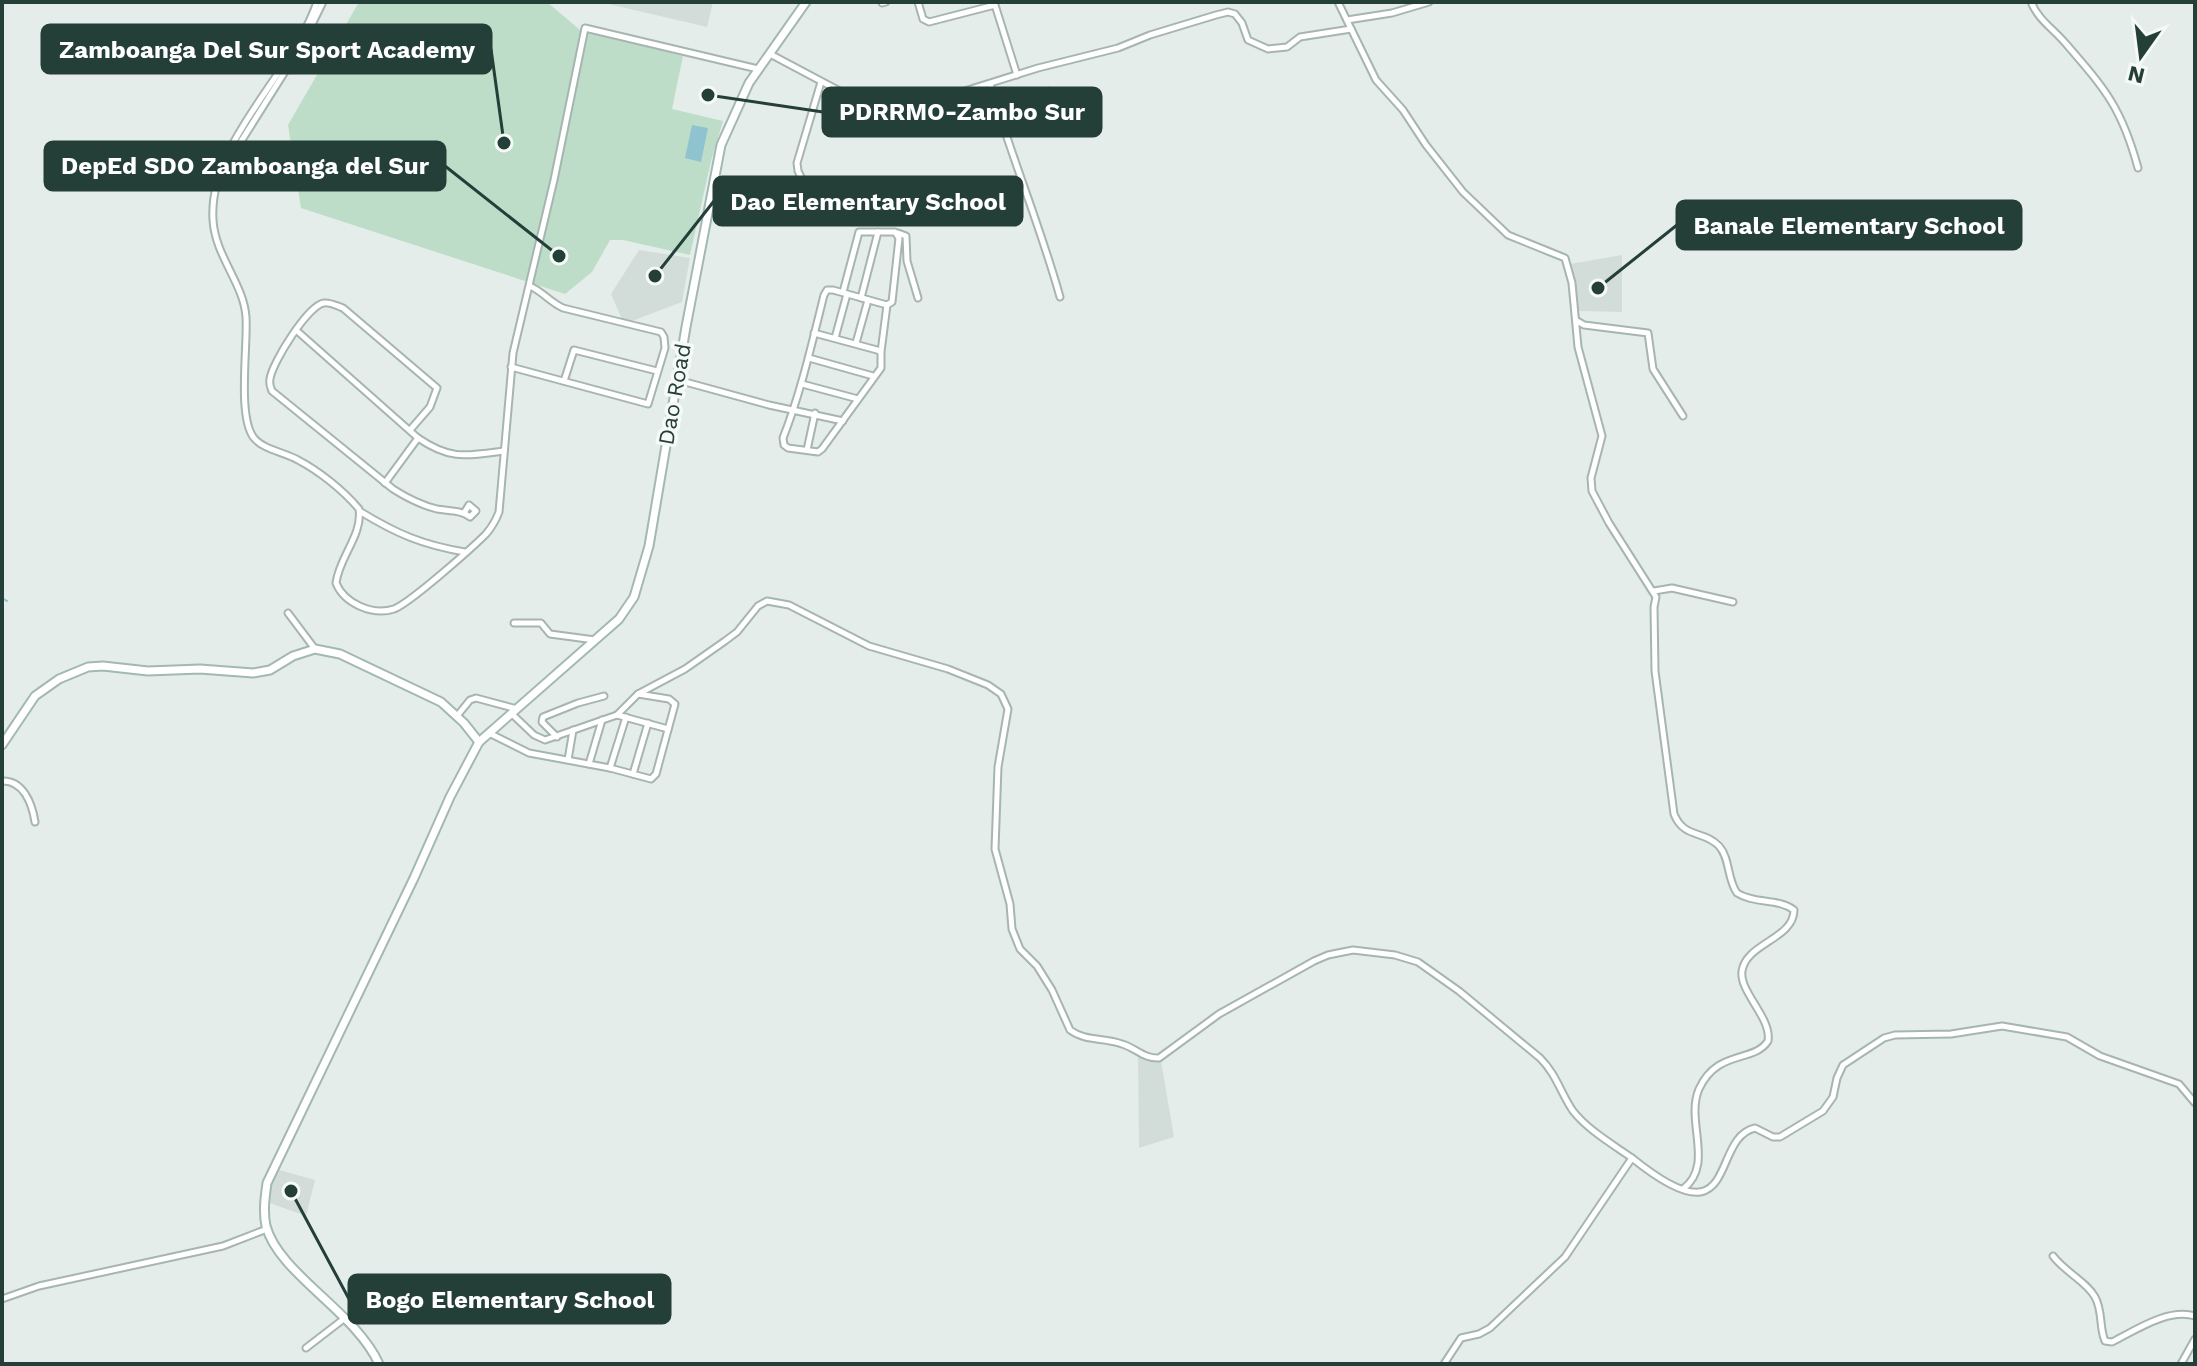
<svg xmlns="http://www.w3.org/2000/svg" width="2197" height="1366" font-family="'Work Sans',sans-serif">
  <rect width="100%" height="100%" fill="#e4edea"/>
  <g fill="#d2ddd9">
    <path d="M600,2H713L707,27Z"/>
    <path d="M639,250L690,258L682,302L624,324L611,294Z"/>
    <path d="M1622,255V312L1578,311L1570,264Z"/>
    <path d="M1138,1057L1161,1061L1174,1137L1139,1148Z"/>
    <path d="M276,1169L315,1180L306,1216L267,1202Z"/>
  </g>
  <path fill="#beddc8" d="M359,2H547L580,30L683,56L672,109L723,121L711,161L690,255L623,240H610L592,272L565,294L301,208L288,125Z"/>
  <path fill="#8fc3d0" d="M692,125L708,128L701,162L685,158Z"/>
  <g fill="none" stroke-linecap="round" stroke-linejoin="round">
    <path stroke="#8fc3d0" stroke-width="2" d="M2,598L7,601"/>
    <defs>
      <g id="street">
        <path d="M317,2C293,74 208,141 213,220C215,256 244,284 246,317C248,345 237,417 254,438C264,450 284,452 298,460C319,471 343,490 359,509C363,535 339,557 336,583C344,603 372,616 394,609C410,603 472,548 486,534C492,527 496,520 499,512L513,353L554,180L585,28L758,69"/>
        <path d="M918,2L923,19L929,22L995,5L1017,75"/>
        <path d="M1338,2L1376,80L1403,110L1426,145L1463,192L1508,235L1565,258L1572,283L1578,347L1602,436L1591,478L1592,491L1609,523L1656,597L1654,607L1655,671L1674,814C1684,839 1704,830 1719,846C1730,858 1727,879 1737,893C1754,904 1778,898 1794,910C1794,939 1746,943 1742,971C1739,992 1772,1018 1768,1041C1754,1063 1717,1049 1699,1089C1685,1121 1715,1165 1683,1189"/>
        <path d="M2031,2C2039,21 2054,29 2067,45C2106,90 2122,109 2138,168"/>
        <path d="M882,3L886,2"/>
        <path d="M1347,20L1392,13L1429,2"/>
        <path d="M770,54L851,97L887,111H901L1038,68L1118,48L1150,35L1216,15L1228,12L1235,14L1242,23L1248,40L1268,49L1287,47L1300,37L1351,29"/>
        <path d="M990,84C1011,156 1040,225 1060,297"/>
        <path d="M940,123L1049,91"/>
        <path d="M220,175L303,43L323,2"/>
        <path d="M709,206L727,209L733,202L751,206L812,208L813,202L798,171L797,163L821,82"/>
        <path d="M898,233L906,236L907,261L918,298"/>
        <path d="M843,292L859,232H895L899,238L892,302L887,305"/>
        <path d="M861,298L878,232"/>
        <path d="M1577,321L1584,325L1648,333L1653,369L1683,416"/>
        <path d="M296,330L418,438C450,460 466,456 503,451"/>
        <path d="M814,333L877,350L881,352V368L822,449L818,452L788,448L784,445L783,438C801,392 812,343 824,295L827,290H833L887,305L881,352"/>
        <path d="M835,338L847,294"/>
        <path d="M856,343L868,300"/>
        <path d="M809,358L873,376"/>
        <path d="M511,367L648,404L665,348L664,337L661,332L563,308C550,302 543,292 530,286"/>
        <path d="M678,380L769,405L843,421"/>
        <path d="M564,381L574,350L657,371"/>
        <path d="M802,384L858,399"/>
        <path d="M410,430L430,407L437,388L343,308C337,306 330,302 324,303C308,305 272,363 270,379C269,385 270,386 272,391L393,489C407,498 421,505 437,509C449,511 461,510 470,517L476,511L469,505L464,513"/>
        <path d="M807,450L815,413"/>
        <path d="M385,483L418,438"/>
        <path d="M361,512C397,534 423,545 465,552"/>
        <path d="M1654,591L1672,588L1733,602"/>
        <path d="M288,613L315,649"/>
        <path d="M514,623H541L550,634L595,640"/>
        <path d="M512,714L534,735L545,740L617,715L638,694L685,669L725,641L737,632L758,606L767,601L789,605L869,646L948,669L988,685L1001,694L1008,709L998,767L995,849L1010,904L1012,929L1020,949L1037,966L1052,990L1070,1030C1086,1042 1104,1037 1122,1044C1136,1048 1144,1059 1159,1058L1219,1014L1314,961L1328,955L1353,950L1395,955L1418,962L1459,991L1540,1058C1557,1075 1560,1092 1573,1111C1588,1130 1612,1144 1632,1158"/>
        <path d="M617,715L668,729"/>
        <path d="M457,716L470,700L476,698L517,709"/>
        <path d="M489,733L529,753L610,768L651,779L656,774L675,704L669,699L638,694"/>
        <path d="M557,737L542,722L543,717L578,703L604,696"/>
        <path d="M568,760L573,730"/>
        <path d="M589,764L602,720"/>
        <path d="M610,768L626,717"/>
        <path d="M633,774L648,723"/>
        <path d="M2,781C23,780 32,803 35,822"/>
        <path d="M2053,1256C2065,1272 2087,1282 2095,1297C2103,1311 2099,1328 2105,1341L2112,1342C2136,1330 2168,1308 2195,1316"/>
        <path d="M2,1299L39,1286L223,1246L267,1229"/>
        <path d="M306,1348L345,1318"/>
        <path d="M1444,1364L1461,1338L1479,1334L1490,1328L1565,1257L1632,1158C1741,1246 1709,1138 1755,1128L1773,1137H1780L1823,1111L1833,1097L1837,1078L1843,1065L1884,1038L1895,1035L1951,1034L2002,1026L2067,1037L2100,1056L2179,1084L2195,1103"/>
        <path d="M2181,1364L2195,1339"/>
      </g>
      <g id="secondary">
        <path d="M2,745L35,696L59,679L88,667L103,666L148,671L200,669L253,673L270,670L293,656L315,649L340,654L441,702L464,723L479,742"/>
        <path d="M379,1364C355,1311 279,1274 266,1226C263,1211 265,1197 267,1183L414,878L450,797L479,742L619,619L634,597L649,546L686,327L721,145L749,83L806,2"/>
      </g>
    </defs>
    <use href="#street" stroke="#a7b5b1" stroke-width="9"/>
    <use href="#secondary" stroke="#a3b8b2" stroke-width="11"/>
    <use href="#street" stroke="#fff" stroke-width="5"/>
    <use href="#secondary" stroke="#fff" stroke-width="7"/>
  </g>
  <g text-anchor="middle" stroke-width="7" stroke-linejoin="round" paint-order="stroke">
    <g font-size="22" fill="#243e38" stroke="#f5faf7">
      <text transform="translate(674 394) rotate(-80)" y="8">Dao Road</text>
    </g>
  </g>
  <path fill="none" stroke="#243e38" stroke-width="3" d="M504 143L491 49M708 95L823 112M559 256L445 166M655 276L714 201M1598 288L1677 225M291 1191L349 1299"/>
  <g fill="#243e38" stroke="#f5faf7" stroke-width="3">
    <circle cx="504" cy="143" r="8"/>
    <circle cx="708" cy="95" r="8"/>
    <circle cx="559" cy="256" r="8"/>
    <circle cx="655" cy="276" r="8"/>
    <circle cx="1598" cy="288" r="8"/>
    <circle cx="291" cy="1191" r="8"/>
  </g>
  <g fill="#243e38" stroke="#243e38" stroke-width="3">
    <rect x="42" y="25" width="449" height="48" rx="8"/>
    <rect x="823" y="88" width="278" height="48" rx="8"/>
    <rect x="45" y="142" width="400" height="48" rx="8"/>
    <rect x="714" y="177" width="308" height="48" rx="8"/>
    <rect x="1677" y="201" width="344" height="48" rx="8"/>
    <rect x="349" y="1275" width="321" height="48" rx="8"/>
  </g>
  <g font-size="24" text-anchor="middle" font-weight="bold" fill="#fff">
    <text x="267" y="58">Zamboanga Del Sur Sport Academy</text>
    <text x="962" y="120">PDRRMO-Zambo Sur</text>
    <text x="245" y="174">DepEd SDO Zamboanga del Sur</text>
    <text x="868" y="210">Dao Elementary School</text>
    <text x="1849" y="234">Banale Elementary School</text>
    <text x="510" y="1308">Bogo Elementary School</text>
  </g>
  <rect width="2197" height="1366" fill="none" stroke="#243e38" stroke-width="8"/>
  <g transform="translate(2141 56) rotate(194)" stroke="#f5faf7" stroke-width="6" paint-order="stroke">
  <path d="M0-6L14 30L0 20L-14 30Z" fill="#243e38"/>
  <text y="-12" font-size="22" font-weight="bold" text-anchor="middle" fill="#243e38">N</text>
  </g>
</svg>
